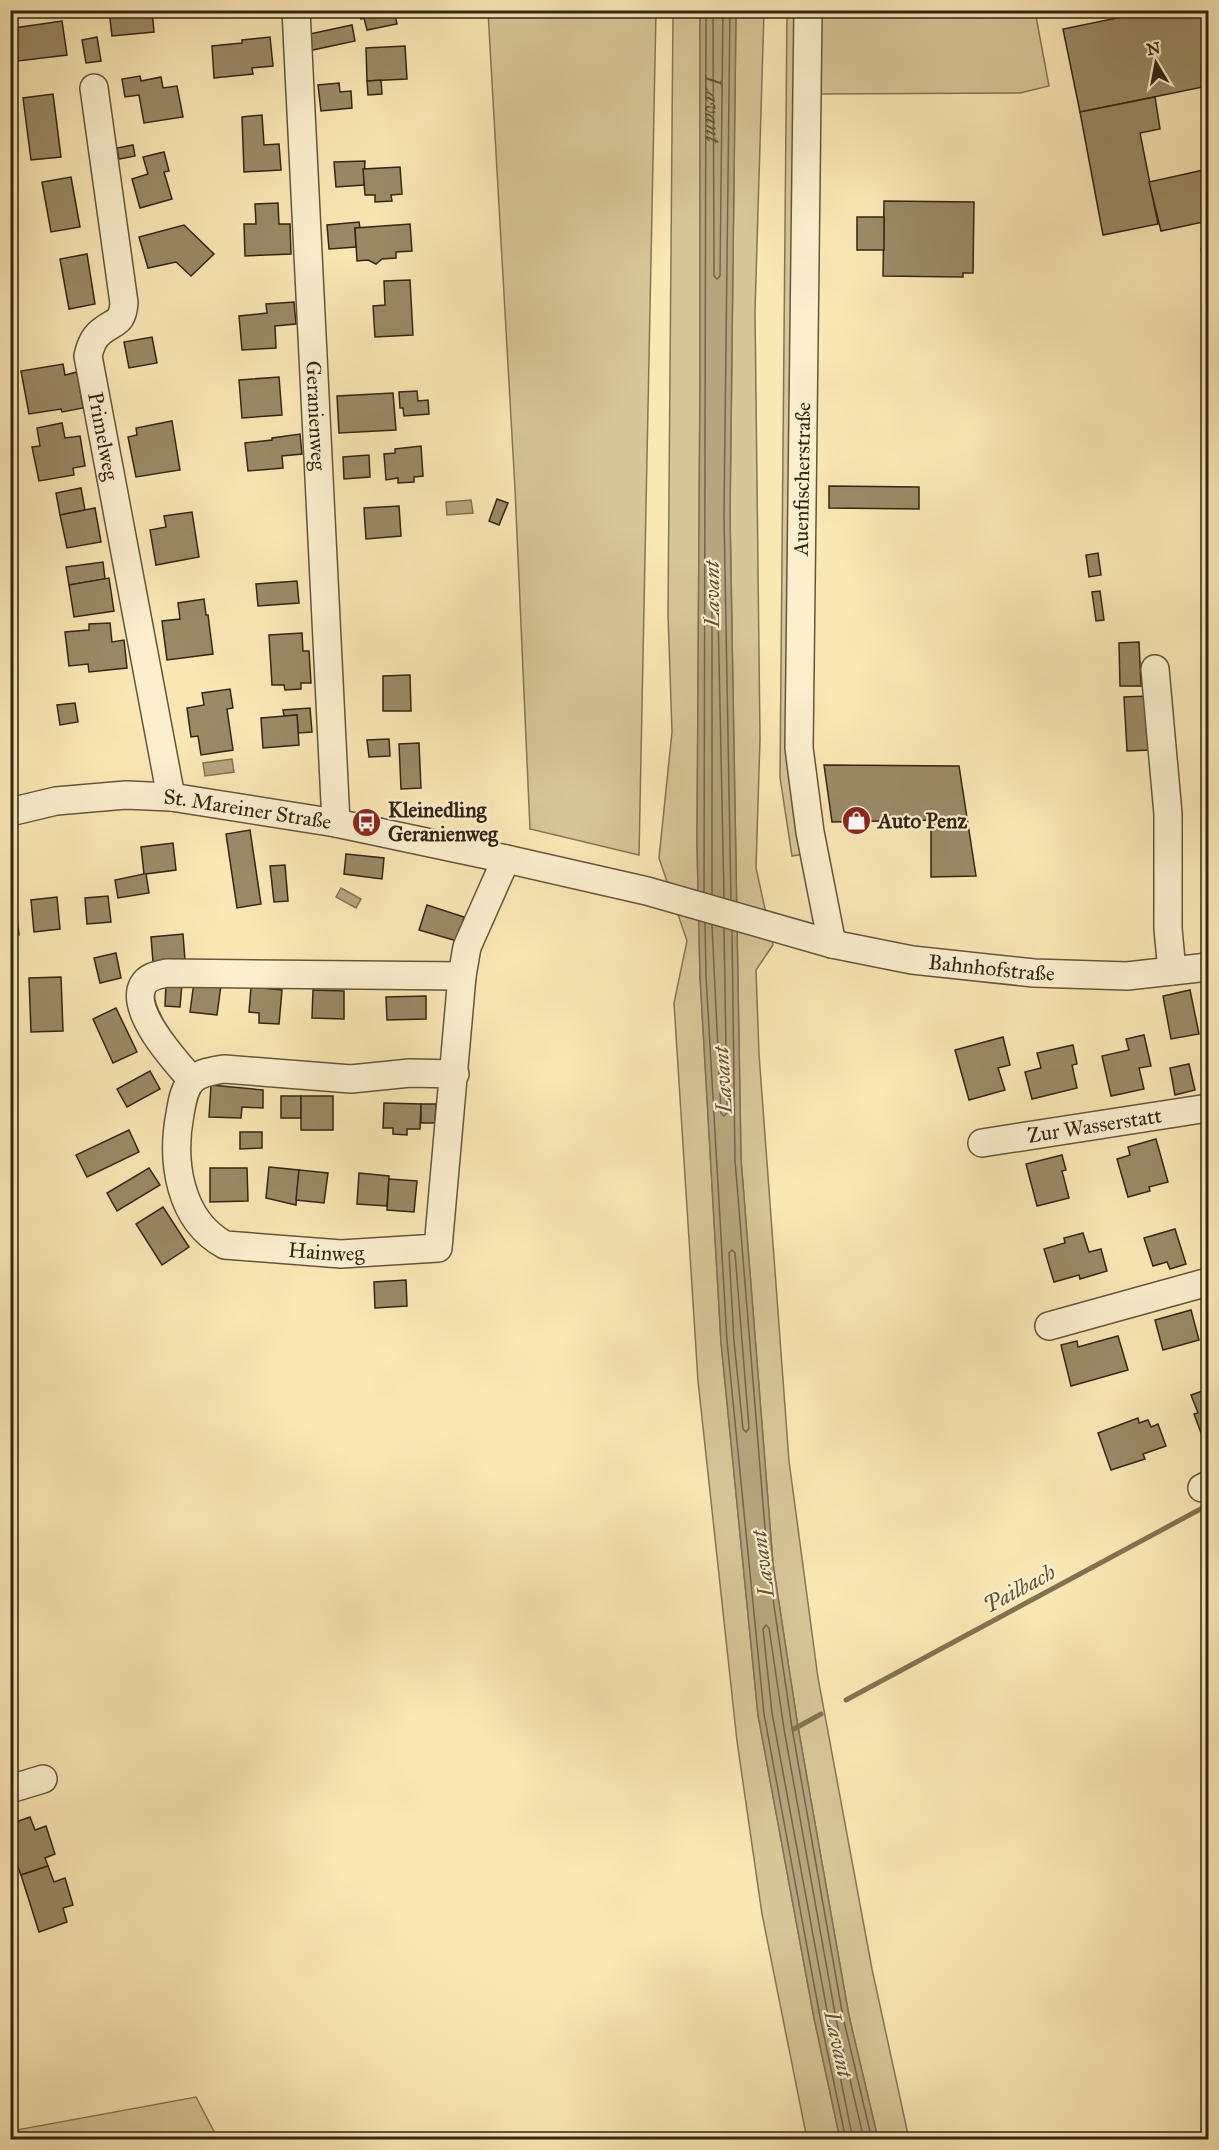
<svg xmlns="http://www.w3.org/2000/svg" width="1219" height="2150" font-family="'IM FELL Great Primer',serif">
  <rect width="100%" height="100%" fill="#f9e7b4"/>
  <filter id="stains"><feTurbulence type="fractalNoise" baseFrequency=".00333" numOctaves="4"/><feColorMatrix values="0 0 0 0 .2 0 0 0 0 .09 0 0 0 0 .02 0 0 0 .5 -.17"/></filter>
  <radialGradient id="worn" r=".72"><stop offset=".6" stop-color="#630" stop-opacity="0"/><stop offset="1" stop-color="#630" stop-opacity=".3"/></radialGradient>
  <g fill="#d7c698" stroke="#857655" stroke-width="1.5">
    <path d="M700,10V374L697,843L700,976L721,1342L758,1715L814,2018L840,2139H807L762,1914L737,1741L698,1381L674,1003L687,941L659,858L672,732L668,614L673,11Z"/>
    <path d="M488,11H656L639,855L530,829L515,489Z"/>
    <path d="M736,11H764L755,311L760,739L756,868L773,945L756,970L759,1054L789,1461L818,1678L872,1969L909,2139H878L849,2016L798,1727L773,1564L741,1159L730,515Z"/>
    <path d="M787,11H798L803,854L792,856L780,777Z"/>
    <path d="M818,11H1035L1049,86L1020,93L817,94Z"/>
    <path d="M196,2097L218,2139H11V2131Z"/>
  </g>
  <g fill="#b6a57d" stroke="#827252" stroke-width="1.5">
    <path d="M736,10L730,515L741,1159L773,1564L798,1727L849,2016L878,2139H840L814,2018L758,1715L721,1342L700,976L697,843L700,374V11Z"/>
    <path d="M471,500L473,513L447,515L446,502Z"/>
    <path d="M232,759L234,772L205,776L203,763Z"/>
    <path d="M341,888L361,899L356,908L336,897Z"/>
  </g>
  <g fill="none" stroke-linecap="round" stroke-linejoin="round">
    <g stroke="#746548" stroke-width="1.5">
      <path id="s1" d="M713,10L714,276L717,279L720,276L723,10"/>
      <path d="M730,10L724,515L731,900"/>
      <path d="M704,892L706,10"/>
      <path d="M712,894V611L715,608L718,611L724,897"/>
      <path d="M705,923L706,976L727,1341L764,1714L820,2017L846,2140"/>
      <path d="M712,925L721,1113L724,1116L727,1113L724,929"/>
      <path d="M732,931L735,1160L768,1565L792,1728L843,2017L872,2140"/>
      <path d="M732,1250L735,1253L749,1428L746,1432L743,1429L734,1341L729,1253Z"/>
      <path d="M853,2140L828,2016L772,1713L763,1629L766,1625L769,1628L784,1729L836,2019L864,2140"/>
    </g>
    <g stroke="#827252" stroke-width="5">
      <path d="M846,1700L1208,1505"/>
      <path d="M794,1729L821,1714"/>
    </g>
  </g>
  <g fill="#9a8a66" stroke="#332512" stroke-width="1.5">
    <path d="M109,10H152L154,32L112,36Z"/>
    <path d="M320,10H347L321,16Z"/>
    <path d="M359,10H394L397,24L367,30L364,18L361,19Z"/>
    <path d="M1156,10H1208V86L1080,112L1063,29Z"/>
    <path d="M62,21L67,55L18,61L14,28Z"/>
    <path d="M352,25L355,41L308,51L305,35Z"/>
    <path d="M97,37L101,61L86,63L82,40Z"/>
    <path d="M270,37L273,66L252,68L253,74L214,78L212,46L242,43V40Z"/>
    <path d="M405,46L407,79L367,81L366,48Z"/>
    <path d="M140,76L141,81L161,77L163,88L177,86L183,117L144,123L139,95L125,97L122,79Z"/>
    <path d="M381,80L382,94L368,95L367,81Z"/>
    <path d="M339,83L340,92L351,91L352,108L321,111L318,85Z"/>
    <path d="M53,94L61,157L31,160L23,98Z"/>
    <path d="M1155,97L1160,129L1140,133L1158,224L1103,235L1080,112Z"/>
    <path d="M262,115L264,145L279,144L281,170L244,172L242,117Z"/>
    <path d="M133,145L135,156L119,159L117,148Z"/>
    <path d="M164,152L169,171L164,172L172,199L140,208L132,179L148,174L143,157Z"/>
    <path d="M365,161L364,185L336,187L334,162Z"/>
    <path d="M400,167L402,194L391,195L392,201L375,202V195H365L363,169Z"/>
    <path d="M1208,169V221L1161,231L1149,182Z"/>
    <path d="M71,177L80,227L51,232L42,182Z"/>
    <path d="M884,201L974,202L973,273H963V277L883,276Z"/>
    <path d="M278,203L279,224H290L291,254L245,256L244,224H256L255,204Z"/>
    <rect x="857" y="217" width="27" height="33"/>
    <path d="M359,222L360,228H355L356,247L329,249L327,225Z"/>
    <path d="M410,224L412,251L396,252V258L382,259L376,264L368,260L357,261L355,228Z"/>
    <path d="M184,225L214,254L191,276L176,262L148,268L139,237Z"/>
    <path d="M1208,248V289L1201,249Z"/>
    <path d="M87,254L95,304L69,309L60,259Z"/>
    <path d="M410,280L413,335L375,337L373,306L385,305L384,281Z"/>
    <path d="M294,302L296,324L275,326L276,348L242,350L239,316L267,313L266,304Z"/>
    <path d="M152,337L157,363L129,368L124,342Z"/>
    <path d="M63,364L65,375L77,372L83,408L62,412L61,409L29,414L21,371Z"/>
    <path d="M279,377L282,415L242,418L239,380Z"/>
    <path d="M417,391L418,401L428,400L429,414L404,416L403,408H400L399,392Z"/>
    <path d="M393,393L396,430L339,433L337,396Z"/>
    <path d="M172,421L180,470L136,477L128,437L137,435L136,428Z"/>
    <path d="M62,423L65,438L80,436L85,466L73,468L74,475L39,481L32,447L40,446L37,428Z"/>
    <path d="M300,434L302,454L282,456L283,468L248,471L245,443L272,440V438Z"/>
    <path d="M421,446L423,476L414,477V482L398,483V478L386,480L384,454L395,453V449Z"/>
    <path d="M369,455L370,477L344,479L343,457Z"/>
    <path d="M829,486L919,487V509L829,508Z"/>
    <path d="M81,488L85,510L60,515L56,493Z"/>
    <path d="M497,499L508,503L499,525L489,521Z"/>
    <path d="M399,506L401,536L366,539L364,508Z"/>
    <path d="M95,508L101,542L67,548L60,515Z"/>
    <path d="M192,512L199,557L156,565L150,530L166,527L164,516Z"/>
    <path d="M1098,553L1101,575L1089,577L1086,555Z"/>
    <path d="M103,562L105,579L69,585L66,567Z"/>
    <path d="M109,578L114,611L74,617L69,585Z"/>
    <path d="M297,581L299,603L258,606L256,584Z"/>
    <path d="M1100,591L1104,620L1096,621L1092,592Z"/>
    <path d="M204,599L206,615H208L213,654L167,660L162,621L180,619L178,603Z"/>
    <path d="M110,623L112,642L124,640L127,668L89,672L88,664L69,666L65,632L89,630V624Z"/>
    <path d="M302,633L303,651H309L311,683H301V689L285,690L284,685H272L269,635Z"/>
    <path d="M1139,642L1141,686H1120L1119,643Z"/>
    <path d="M410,675L411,711H383V676Z"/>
    <path d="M230,689L233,708L227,709L233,750L201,755L198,736L191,737L187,708L204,705L202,693Z"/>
    <path d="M10,694H12L16,721H10Z"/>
    <path d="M1149,696L1151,750L1127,751L1124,697Z"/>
    <path d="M75,703L78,722L60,725L57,705Z"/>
    <path d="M310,708L312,732L298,733L297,715L284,716L283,710Z"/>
    <path d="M297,715L299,745L263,748L261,718Z"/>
    <path d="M389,739L390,756L369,757L367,740Z"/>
    <path d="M419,743L421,788L401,789L399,744Z"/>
    <path d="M824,765L959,766L976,876L931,877V820L832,822Z"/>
    <path d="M250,830L261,904L237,908L226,834Z"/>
    <path d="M173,843L176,870L146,874L149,893L118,898L115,880L144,874L141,847Z"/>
    <path d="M346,854L384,858L382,879L344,874Z"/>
    <path d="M285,865L288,901L274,902L270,866Z"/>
    <path d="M108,896L111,922L87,924L85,898Z"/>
    <path d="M57,897L60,929L34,932L31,900Z"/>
    <path d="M15,901L19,935L10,937V902Z"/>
    <path d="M427,905L464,917L457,941L419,930Z"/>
    <path d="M183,934L185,960L153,962L151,937Z"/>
    <path d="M116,953L121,978L100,983L94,958Z"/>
    <path d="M61,977L63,1031L31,1032L29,978Z"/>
    <path d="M194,982L221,985L217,1015L190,1012Z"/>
    <path d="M166,983L182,984L180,1007L165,1006Z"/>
    <path d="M251,987L282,990L279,1024L259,1023V1013L249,1012Z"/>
    <path d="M313,990L344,991V1019L312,1018Z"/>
    <path d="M1190,990L1199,1034L1171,1039L1163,996Z"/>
    <path d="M426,996V1019L387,1020L386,997Z"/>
    <path d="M116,1008L137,1052L113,1063L93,1019Z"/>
    <path d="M1144,1035L1151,1066L1139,1068L1144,1089L1111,1096L1102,1056L1129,1050L1126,1039Z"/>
    <path d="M1003,1037L1010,1065L998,1068L1005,1090L969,1100L955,1050Z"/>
    <path d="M1073,1045L1077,1064L1072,1065L1077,1088L1032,1099L1025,1072L1041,1068L1037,1053Z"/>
    <path d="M1189,1064L1195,1090L1175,1095L1170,1068Z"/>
    <path d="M150,1071L160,1089L127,1107L117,1089Z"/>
    <path d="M211,1085L263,1090V1108L242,1107L241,1118L209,1117Z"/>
    <rect x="281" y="1096" width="20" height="22"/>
    <rect x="301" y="1096" width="32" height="34"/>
    <path d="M384,1103L421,1104L420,1129H407V1135L393,1134V1128H383Z"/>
    <path d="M421,1104H436L435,1123H421Z"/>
    <path d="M129,1130L139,1152L87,1177L76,1155Z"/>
    <path d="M240,1132H262V1148L240,1149Z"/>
    <path d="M1156,1139L1168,1182L1149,1187L1150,1191L1128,1197L1117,1159L1130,1155L1128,1147Z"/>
    <path d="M1062,1155L1066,1170L1062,1171L1069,1198L1037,1206L1026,1164Z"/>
    <path d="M269,1167L299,1170L296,1205L266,1198Z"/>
    <path d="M149,1168L160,1185L117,1211L107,1193Z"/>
    <path d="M210,1168H247L248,1201L210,1202Z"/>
    <path d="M299,1170L328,1173L324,1203L296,1200Z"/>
    <path d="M359,1173L389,1176L387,1206L357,1204Z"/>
    <path d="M389,1179L417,1181L414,1212L387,1210Z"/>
    <path d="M163,1207L189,1247L162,1265L136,1224Z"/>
    <path d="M1175,1229L1186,1264L1170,1269L1167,1262L1153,1266L1144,1238Z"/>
    <path d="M1083,1233L1089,1252L1101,1249L1107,1271L1080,1279L1079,1275L1054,1282L1044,1249L1065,1243L1064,1238Z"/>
    <path d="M406,1280L407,1306L375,1308L374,1282Z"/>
    <path d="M1191,1310L1199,1340L1163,1350L1155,1320Z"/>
    <path d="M1118,1336L1128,1370L1071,1386L1061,1345L1077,1341L1078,1347Z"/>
    <path d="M1208,1389V1439L1204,1441L1194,1414L1198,1413L1191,1395Z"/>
    <path d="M1138,1418L1139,1423L1148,1420L1151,1427L1158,1424L1166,1446L1143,1454L1145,1459L1111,1470L1098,1433Z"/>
    <path d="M30,1817L35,1830L46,1826L55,1854L45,1858L48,1866L21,1875L10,1846V1824Z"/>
    <path d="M48,1866L54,1882L65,1878L73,1905L63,1908L67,1922L39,1932L21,1875Z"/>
  </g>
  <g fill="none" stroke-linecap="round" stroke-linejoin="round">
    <defs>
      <g id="minor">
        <path id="s2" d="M296,10L336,823"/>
        <path d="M808,10L799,748L810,832L832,944"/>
        <path id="s3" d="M94,88L124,303C122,324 116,320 102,331C93,337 90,347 88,356L171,797"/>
        <path d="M1155,669L1168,814V929L1172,971"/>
        <path id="s4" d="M10,812L56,801L126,795L171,797L336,823L506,859L647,891L832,944L912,960L1034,973L1127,976L1208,967"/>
        <path id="s5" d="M455,1074L410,1073L351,1079L224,1069C213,1071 202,1072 193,1079C184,1088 182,1102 180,1114C171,1161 179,1220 225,1245L341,1254L438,1248L462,976L467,947L506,859"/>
        <path d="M192,1080C176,1062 129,1011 143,985C148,976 158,975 167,973L462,976"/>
        <path id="s6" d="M982,1143L1208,1108"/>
        <path d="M1049,1326L1208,1282"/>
        <path d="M1202,1488L1208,1485"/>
        <path d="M10,1789L43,1779"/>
      </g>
    </defs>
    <use href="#minor" stroke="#64563a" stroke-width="30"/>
    <use href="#minor" stroke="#fbefce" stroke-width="27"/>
  </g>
  <defs>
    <symbol id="shop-disc" viewBox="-11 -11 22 22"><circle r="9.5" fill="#8f2418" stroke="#fbefce"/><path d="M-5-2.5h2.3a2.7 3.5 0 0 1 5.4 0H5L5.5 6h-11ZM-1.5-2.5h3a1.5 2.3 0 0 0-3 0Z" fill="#fff"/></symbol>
    <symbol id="bus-disc" viewBox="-11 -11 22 22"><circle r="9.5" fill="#8f2418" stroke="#fbefce"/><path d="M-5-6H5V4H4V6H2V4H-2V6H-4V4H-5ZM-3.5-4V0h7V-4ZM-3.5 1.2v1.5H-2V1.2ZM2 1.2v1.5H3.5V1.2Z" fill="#fff"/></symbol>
  </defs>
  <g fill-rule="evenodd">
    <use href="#shop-disc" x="840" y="804" width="33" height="33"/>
    <use href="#bus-disc" x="350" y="806" width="33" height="33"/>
  </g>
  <g text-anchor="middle" stroke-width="4.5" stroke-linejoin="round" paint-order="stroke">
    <g font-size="21" fill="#332512" stroke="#fbefce">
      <text dy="7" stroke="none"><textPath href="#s2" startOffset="406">Geranienweg</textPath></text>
      <text dy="7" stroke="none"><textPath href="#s3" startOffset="366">Primelweg</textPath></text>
      <text transform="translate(802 479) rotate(-89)" y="7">Auenfischerstraße</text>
      <text dy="7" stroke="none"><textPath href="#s4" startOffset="240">St. Mareiner Straße</textPath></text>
      <text dy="7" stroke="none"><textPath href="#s4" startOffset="1002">Bahnhofstraße</textPath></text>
      <text dy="7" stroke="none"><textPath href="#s6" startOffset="114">Zur Wasserstatt</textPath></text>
      <text dy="7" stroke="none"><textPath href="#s5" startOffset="552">Hainweg</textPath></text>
    </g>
    <g font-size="21" font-weight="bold" fill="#332512" stroke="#fbefce" text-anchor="start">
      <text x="388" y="817">Kleinedling<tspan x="388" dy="24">Geranienweg</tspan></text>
      <text x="878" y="828">Auto Penz</text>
    </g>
    <g font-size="22" font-style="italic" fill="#615237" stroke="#fbefce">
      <text dy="8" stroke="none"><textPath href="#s1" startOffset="99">Lavant</textPath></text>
      <text transform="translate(711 594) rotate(-90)" y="8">Lavant</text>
      <text transform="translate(722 1080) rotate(-93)" y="8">Lavant</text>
      <text transform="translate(762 1564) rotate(-97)" y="8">Lavant</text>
      <text transform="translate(1019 1588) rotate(-28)" y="8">Pailbach</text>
      <text transform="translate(839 2044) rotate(78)" y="8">Lavant</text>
    </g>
  </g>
  <rect width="1219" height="2150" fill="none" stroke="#f9e7b4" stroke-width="36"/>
  <rect x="12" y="12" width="1195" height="2126" fill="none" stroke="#332512" stroke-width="3"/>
  <rect x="18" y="18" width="1183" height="2114" fill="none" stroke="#332512" stroke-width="1.5"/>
  <g transform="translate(1156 63) rotate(350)" stroke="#fbefce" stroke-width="4.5" paint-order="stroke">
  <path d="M0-4.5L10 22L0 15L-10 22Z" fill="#332512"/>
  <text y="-9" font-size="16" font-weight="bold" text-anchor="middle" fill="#332512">N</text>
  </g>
  <rect width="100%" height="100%" filter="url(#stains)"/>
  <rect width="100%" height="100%" fill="url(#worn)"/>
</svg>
